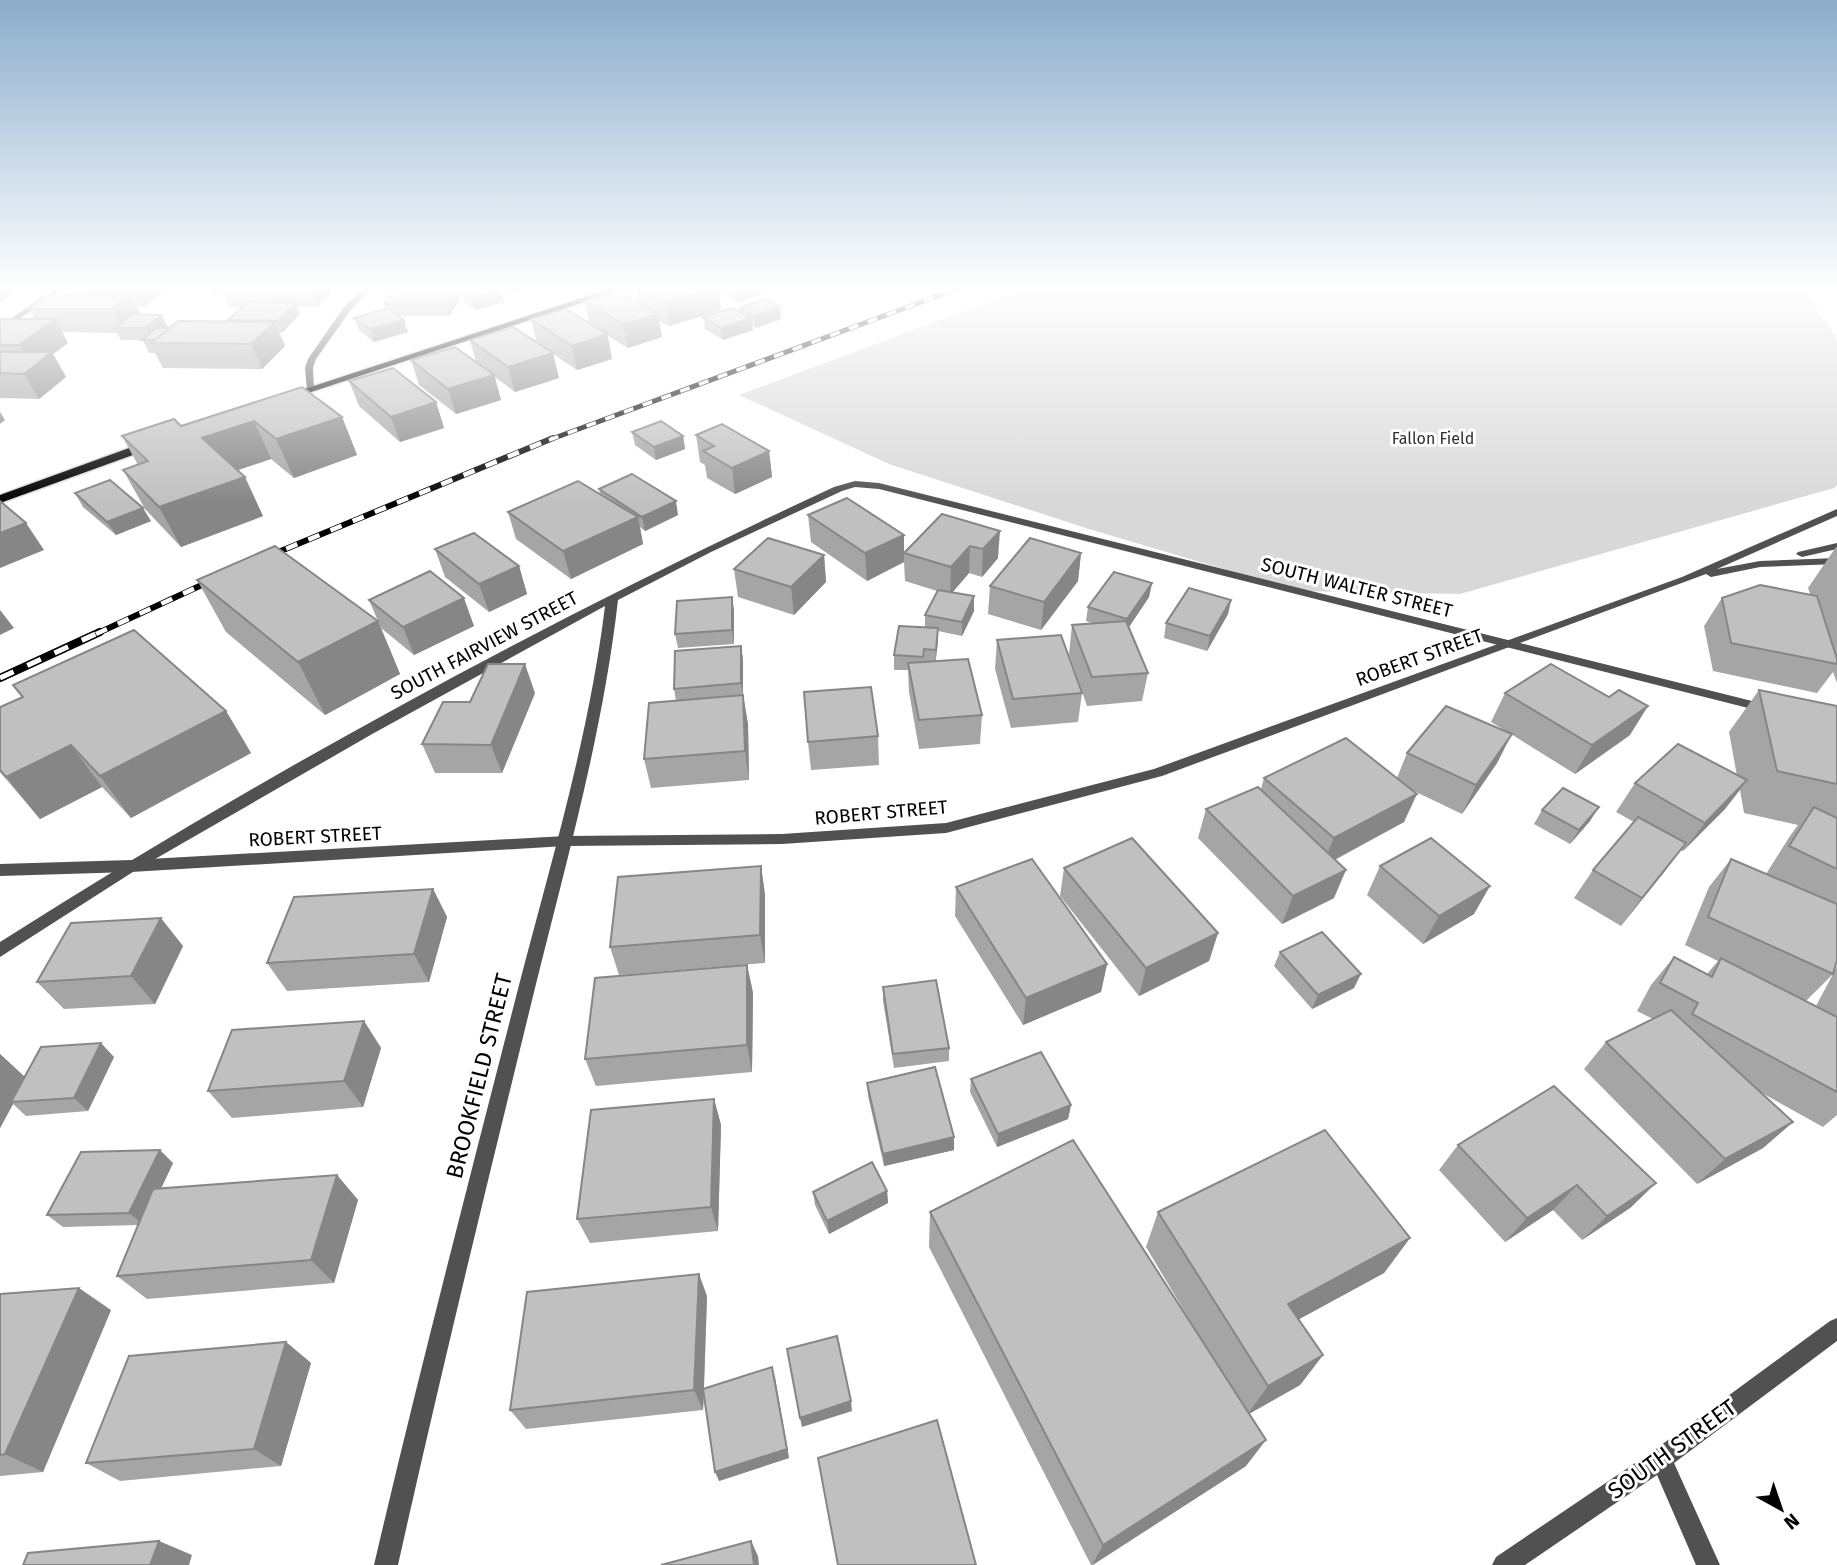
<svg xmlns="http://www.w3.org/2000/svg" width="1837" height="1565" font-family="'Fira Sans',sans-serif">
  <rect width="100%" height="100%" fill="#fff"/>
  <path fill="#d8d8d8" d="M1034,285H1800L1835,336L1837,343V485L1834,488L1460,594L1297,591L1089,529L889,464L739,395Z"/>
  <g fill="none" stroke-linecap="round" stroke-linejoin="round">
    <defs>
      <g id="primary">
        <path d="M622,285H636L287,400L277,398Z"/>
        <path d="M151,440L157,444L155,447L0,503V495Z"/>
      </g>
    </defs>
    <use href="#primary" stroke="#dbdbdb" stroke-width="3"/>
    <g fill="#515151" fill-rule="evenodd">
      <path d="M60,285H69L0,332V326Z"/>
      <path d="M366,285H374L350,311L316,359L313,368L314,389L307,391L305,368L308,359L344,307Z"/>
      <path d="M855,481L879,483L1764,704L1771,708L1764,712L879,489L855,487L842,491L711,552L618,600C603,732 567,859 535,988C488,1180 441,1372 398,1565H374C419,1372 469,1181 518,989C551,862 589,737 605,606L374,733L136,870L0,957V942C267,772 547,620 834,487Z"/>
      <path d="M1837,1318V1341L1674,1463L1720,1565H1696L1657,1475L1525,1565H1492L1496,1557L1653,1451L1830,1321Z"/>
    </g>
    <g fill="#515151" fill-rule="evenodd">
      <path d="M1837,509V516L1717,569L1760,561L1837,558V564L1760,567L1711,577L1706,574L1162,776L946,833L782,844L565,846L131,872L0,876V864L131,860L565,836L782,834L946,823L1154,769L1682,577Z"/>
      <path d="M1837,543V549L1802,557L1796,554L1798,552Z"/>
    </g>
    <use href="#primary" fill="#000" fill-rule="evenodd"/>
    <defs>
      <path id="rail-far2" d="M549,440L967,285"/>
      <g id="rail-far1">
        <path d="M264,558L553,438"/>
        <path d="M96,634L219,577"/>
      </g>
      <path id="rail" d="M0,678L100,632"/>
    </defs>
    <use href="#rail-far2" stroke="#000" stroke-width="5"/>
    <use href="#rail-far1" stroke="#000" stroke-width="6"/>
    <use href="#rail" stroke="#000" stroke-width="8"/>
    <use href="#rail-far2" stroke="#fff" stroke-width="3.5" stroke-dasharray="10" stroke-linecap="butt"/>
    <use href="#rail-far1" stroke="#fff" stroke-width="4.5" stroke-dasharray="12" stroke-linecap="butt"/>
    <use href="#rail" stroke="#fff" stroke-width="5" stroke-dasharray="15" stroke-linecap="butt"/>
  </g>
  <g fill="#a5a5a5" fill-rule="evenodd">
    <path d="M67,285H171L144,307H137L141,314L168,327L167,328L228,321V320L243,307H229L224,295H213L209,285H330L332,291L317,307H297L300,314L282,333H279L285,346L262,369L163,368L155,353H149L143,340H121L117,333L62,332L68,343L53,354L66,377L39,399L0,398V320L34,319L29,309L72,294Z"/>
    <path d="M405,285H477L475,287L504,302L475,310L464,302L461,291L463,290H458L460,300L449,316H399L408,332L374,342L359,330L354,318L385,309L384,304L406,289Z"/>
    <path d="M497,285H539L510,293Z"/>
    <path d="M643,285H766V293L738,302L718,291L721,310L669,326L659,321L662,337L628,348L608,336L612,359L577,370L553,354L559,378L515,392L495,377L501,400L456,414L419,385L411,360L476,362L470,340L537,343L531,319L589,323L584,301L639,303L636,287Z"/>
    <path d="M739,308L781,319L756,328L752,326L753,330L723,340L705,329L703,317L740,312Z"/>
    <path d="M349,381L436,402L444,428L400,442L359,406Z"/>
    <path d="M302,387L342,417L357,455L294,478L271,459L237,470L263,516L181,547L145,509L123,470L138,465L122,436L181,426Z"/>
    <path d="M632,432L683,436L685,449L656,460L635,445Z"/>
    <path d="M696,435L769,451L772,477L735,494L707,478L705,465L700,462Z"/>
    <path d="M599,489L678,515L645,531L640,527L643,544L571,579L516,539L508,512L600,494Z"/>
    <path d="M75,493L151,521L116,535L83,507Z"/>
    <path d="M942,514L998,558L982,577L969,573L952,593L974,611L962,636L938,631L936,661L982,715L980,744L919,749L909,692L908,670H894V655L925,627V615L937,591L905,581L904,562L867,581L811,542L808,515L905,553Z"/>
    <path d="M1836,547H1837V683L1833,672L1817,693L1713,671L1704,626L1722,598L1810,594L1808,588Z"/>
    <path d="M435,549L519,566L527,594L489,612L445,577Z"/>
    <path d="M1081,553L1078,581L1041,630L988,614L990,586Z"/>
    <path d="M824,555L826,582L794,615L738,597L734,569Z"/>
    <path d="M197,580L378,621L400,674L325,715L226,632Z"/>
    <path d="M1152,583L1149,597L1129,627L1148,673L1142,701L1087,706L1069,654L1072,625L1094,624L1086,621L1088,607Z"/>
    <path d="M732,597L734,611V644L678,648L675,634Z"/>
    <path d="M369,600L474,626L414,655L381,628Z"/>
    <path d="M1231,600L1228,614L1207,651L1164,638L1166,623Z"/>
    <path d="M997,640L1082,693L1078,722L1011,728L995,669Z"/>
    <path d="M741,646L743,660V695L748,724L749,780L651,788L644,759L676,701L674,689Z"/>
    <path d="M13,685L226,711L251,753L131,818L102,787L40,819L0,772V707L22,697Z"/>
    <path d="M1759,690L1837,706V960L1833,974L1837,966V1115L1823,1127L1762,1093L1793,1122L1763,1148L1697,1184L1584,1069L1606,1042L1653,1019L1637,1011L1651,985L1674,957L1707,974L1718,961L1685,945L1709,887L1731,859L1766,874L1790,836L1798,825L1744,813L1740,790L1725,809L1683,851L1681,850L1621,926L1574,898L1593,870L1634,822L1616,812L1635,783L1737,776L1729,732ZM1833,974L1816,1006L1806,1001Z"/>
    <path d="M535,693L502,773H435L422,744Z"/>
    <path d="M1505,693L1630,735L1575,774L1511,734L1497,763L1462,814L1414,791L1404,822L1335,860L1334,898L1282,924L1198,838L1206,809L1261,789L1264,778H1397L1407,753L1511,734L1491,722Z"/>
    <path d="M878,736L879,765L811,770L808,742Z"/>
    <path d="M1542,810L1590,821L1570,844L1534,824Z"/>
    <path d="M761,866L765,895V963L619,975L610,947Z"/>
    <path d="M1380,866L1474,914L1423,944L1367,895Z"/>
    <path d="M1064,868L1218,933L1209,961L1139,996L1060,896Z"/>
    <path d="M956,887L1107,964L1101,992L1023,1025L955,916Z"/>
    <path d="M433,889L447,917L429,982L287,991L267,963Z"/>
    <path d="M183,946L155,1004L64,1009L37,982Z"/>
    <path d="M1280,952L1354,988L1312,1009L1274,966Z"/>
    <path d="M747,965L753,993L752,1072L596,1086L585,1059Z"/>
    <path d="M883,987L949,1048V1061L894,1068L883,1001Z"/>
    <path d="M364,1021L381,1048L363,1107L232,1118L208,1091Z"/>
    <path d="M0,1054L25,1077L114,1057L88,1111L26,1116L13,1104L0,1128Z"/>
    <path d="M971,1079L1071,1105L1068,1119L997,1147L970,1092Z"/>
    <path d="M867,1083L954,1137V1150L884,1166L868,1096Z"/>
    <path d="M714,1099L721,1125L718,1231L590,1243L577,1219Z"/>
    <path d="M1458,1145L1656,1183L1630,1208L1582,1240L1553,1210L1505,1242L1439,1170Z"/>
    <path d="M173,1163L161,1188L337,1175L358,1200L334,1283L147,1299L117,1276L138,1225L63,1227L47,1215Z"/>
    <path d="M887,1191L888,1203L829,1234L815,1205L813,1192Z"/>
    <path d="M930,1212L1201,1339L1146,1247L1158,1212L1410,1238L1384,1273L1299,1319L1323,1355L1300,1385L1249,1414L1246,1466L1093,1565H1091L929,1247Z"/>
    <path d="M0,1294L111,1310L43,1472L0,1476Z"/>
    <path d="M707,1296L704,1389L775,1378L789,1458L719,1481L704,1395L703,1410L526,1429L510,1410Z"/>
    <path d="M286,1342L311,1363L281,1466L120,1481L86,1463Z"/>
  </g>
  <g fill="#868686">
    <path d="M0,285H22L23,287L0,303Z"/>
    <path d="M133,285H171L144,307Z"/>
    <path d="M308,285H330L332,291L317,307Z"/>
    <path d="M508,285H539L510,293Z"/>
    <path d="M754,285H766V293L738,302L737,290Z"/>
    <path d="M718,286L721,310L669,326L665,303Z"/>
    <path d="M457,288L460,300L449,316L446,304Z"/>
    <path d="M501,290L504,302L475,310L471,298Z"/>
    <path d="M131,295L142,318L122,328L112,309Z"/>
    <path d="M295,303L300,314L282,333L277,321Z"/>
    <path d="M780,307L781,319L756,328L754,316Z"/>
    <path d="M658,314L662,337L628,348L623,324Z"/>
    <path d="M162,315L168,327L152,340L146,328Z"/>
    <path d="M751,318L753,330L723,340L722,328Z"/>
    <path d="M55,319L68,343L53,354L66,377L39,399L24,374L32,367L19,345Z"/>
    <path d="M404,320L408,332L374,342L370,329Z"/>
    <path d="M275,322L285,346L262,369L251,344Z"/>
    <path d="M607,334L612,359L577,370L572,346Z"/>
    <path d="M553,353L559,378L515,392L508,367Z"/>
    <path d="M494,375L501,400L456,414L448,389Z"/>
    <path d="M436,402L444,428L400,442L391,417Z"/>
    <path d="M0,412L5,420L0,424Z"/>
    <path d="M342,417L357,455L294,478L276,439Z"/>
    <path d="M254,421L271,459L221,476L202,438Z"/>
    <path d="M683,436L685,449L656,460L654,447Z"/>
    <path d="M769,451L772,477L735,494L732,468Z"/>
    <path d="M245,477L263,516L181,547L159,507Z"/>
    <path d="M676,501L678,515L645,531L642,517Z"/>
    <path d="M143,508L151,521L116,535L107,522Z"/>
    <path d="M638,517L643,544L571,579L563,551Z"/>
    <path d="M26,523L44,550L0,568V533Z"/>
    <path d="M1000,531L998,558L982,577L983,549Z"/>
    <path d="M904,535V562L867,581L865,553Z"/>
    <path d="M970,546L969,573L950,595L951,567Z"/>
    <path d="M1081,553L1078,581L1041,630L1044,602Z"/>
    <path d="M824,555L826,582L794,615L791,587Z"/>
    <path d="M519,566L527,594L489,612L479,584Z"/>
    <path d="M1152,583L1149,597L1125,633L1127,619Z"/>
    <path d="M974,596V611L962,636V622Z"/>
    <path d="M732,597L734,611V644L732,630Z"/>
    <path d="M464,598L474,626L414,655L403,627Z"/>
    <path d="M1231,600L1228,614L1207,651L1210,636Z"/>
    <path d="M0,610L14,628L0,635Z"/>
    <path d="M378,621L400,674L325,715L298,662Z"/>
    <path d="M938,628V642L935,664L936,650Z"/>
    <path d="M741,646L743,660V697L741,683Z"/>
    <path d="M525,664L535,693L502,773L491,745Z"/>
    <path d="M743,695L748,724L749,780L745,751Z"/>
    <path d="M1648,706L1630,735L1575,774L1592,745Z"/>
    <path d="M226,711L251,753L131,818L100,776Z"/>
    <path d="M1512,734L1497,763L1462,814L1476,785Z"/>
    <path d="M71,745L102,787L40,819L6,777Z"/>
    <path d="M1747,780L1725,809L1683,851L1705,823Z"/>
    <path d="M1417,794L1404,822L1322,866L1334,838Z"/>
    <path d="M1599,807L1590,821L1570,844L1579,830Z"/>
    <path d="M1686,843L1665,871L1621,926L1642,898Z"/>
    <path d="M761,866L765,895V963L760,935Z"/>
    <path d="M1346,870L1334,898L1282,924L1293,896Z"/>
    <path d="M1490,886L1474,914L1423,944L1439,916Z"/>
    <path d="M433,889L447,917L429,982L414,954Z"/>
    <path d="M161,918L183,946L155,1004L131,976Z"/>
    <path d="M1218,933L1209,961L1139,996L1146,968Z"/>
    <path d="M1107,964L1101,992L1023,1025L1026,998Z"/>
    <path d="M747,965L753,993L752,1072L747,1045Z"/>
    <path d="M1361,974L1354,988L1312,1009L1318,995Z"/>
    <path d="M364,1021L381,1048L363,1107L344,1081Z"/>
    <path d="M101,1043L114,1057L88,1111L74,1098Z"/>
    <path d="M0,1054L27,1079L11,1102L13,1104L0,1128Z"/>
    <path d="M714,1099L721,1125L718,1231L711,1207Z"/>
    <path d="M1071,1105L1068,1119L997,1147L998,1134Z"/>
    <path d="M1793,1122L1763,1148L1697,1184L1725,1159Z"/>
    <path d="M954,1137V1150L884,1166L883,1154Z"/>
    <path d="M160,1150L173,1163L144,1225L129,1213Z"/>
    <path d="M337,1175L358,1200L334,1283L311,1260Z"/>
    <path d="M1656,1183L1630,1208L1582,1240L1607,1216Z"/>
    <path d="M1577,1185L1553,1210L1505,1242L1527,1218Z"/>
    <path d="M887,1191L888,1203L829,1234L827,1221Z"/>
    <path d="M1410,1238L1384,1273L1268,1336L1288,1304Z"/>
    <path d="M699,1274L707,1296L703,1410L694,1390Z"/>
    <path d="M79,1288L111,1310L43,1472L5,1454Z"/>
    <path d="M286,1342L311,1363L281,1466L254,1449Z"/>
    <path d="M1323,1355L1300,1385L1247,1415L1268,1386Z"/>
    <path d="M772,1367L775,1378L789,1458L719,1481L715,1472Z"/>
    <path d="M851,1401L852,1411L802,1427L800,1418Z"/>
    <path d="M1266,1440L1246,1466L1092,1565L1103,1545Z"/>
    <path d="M159,1541L192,1555L189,1565H150Z"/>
    <path d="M751,1541L758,1556L759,1565H754Z"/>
  </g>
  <g fill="#c0c0c0" stroke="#868686" stroke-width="2">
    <path d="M483,285H494L501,290L471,298L461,291Z"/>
    <path d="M643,285H715L718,286L665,303L636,287Z"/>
    <path d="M727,285H754L737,290Z"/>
    <path d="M457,288L446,304H384L397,289Z"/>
    <path d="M618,291L658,314L623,324L584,301Z"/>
    <path d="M50,294L131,295L112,309H29Z"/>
    <path d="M765,299L780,307L754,316L739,308Z"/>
    <path d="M248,302L295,303L277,321L228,320Z"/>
    <path d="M388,308L404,320L370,329L354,318Z"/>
    <path d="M732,308L751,318L722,328L703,317Z"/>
    <path d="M566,309L607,334L572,346L531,319Z"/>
    <path d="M132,314L162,315L146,328H115Z"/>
    <path d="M2,319H55L19,345H0V320Z"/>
    <path d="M178,321L275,322L251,344L151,343Z"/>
    <path d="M513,327L553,353L508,367L470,340Z"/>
    <path d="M156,328H170L155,340H142Z"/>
    <path d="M455,347L494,375L448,389L411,360Z"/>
    <path d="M0,352H52L24,374L0,373Z"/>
    <path d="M393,368L436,402L391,417L349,381Z"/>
    <path d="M302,387L342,417L276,439L254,421L202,438L245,477L159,507L123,470L148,461L122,436L174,419L181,426Z"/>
    <path d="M661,421L683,436L654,447L632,432Z"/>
    <path d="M722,424L769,451L732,468L703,451L714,446L696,435Z"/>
    <path d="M632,474L676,501L642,517L599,489Z"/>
    <path d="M110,480L143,508L107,522L75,493Z"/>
    <path d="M578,481L638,517L563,551L508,512Z"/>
    <path d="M847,498L904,535L865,553L808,515Z"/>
    <path d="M0,501L26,523L0,533Z"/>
    <path d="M942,514L1000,531L983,549L970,546L951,567L904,553Z"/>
    <path d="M474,533L519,566L479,584L435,549Z"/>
    <path d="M768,538L824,555L791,587L734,569Z"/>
    <path d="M1030,538L1081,553L1044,602L990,586Z"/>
    <path d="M275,546L378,621L298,662L197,580Z"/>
    <path d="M430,571L464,598L403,627L369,600Z"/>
    <path d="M1114,572L1152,583L1127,619L1088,607Z"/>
    <path d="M1760,585L1817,596L1837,659V664L1731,643L1722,598Z"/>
    <path d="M1189,588L1231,600L1210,636L1166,623Z"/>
    <path d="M938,590L974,596L962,622L925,615Z"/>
    <path d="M732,597V630L675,634L677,601Z"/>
    <path d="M1126,621L1148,673L1092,677L1072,625Z"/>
    <path d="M899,626L938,628L936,650L924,649L923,657L894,655Z"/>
    <path d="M134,630L226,711L100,776L71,745L6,777L0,770V707L23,697L13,685Z"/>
    <path d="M1061,635L1082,693L1013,699L997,640Z"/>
    <path d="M741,646V683L674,689L675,651Z"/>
    <path d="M968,659L982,715L919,720L908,663Z"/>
    <path d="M488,664H525L491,745L422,744L443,702H470Z"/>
    <path d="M1551,664L1609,697L1619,690L1648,706L1592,745L1505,693Z"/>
    <path d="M871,687L878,736L808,742L804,692Z"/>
    <path d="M1759,690L1837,706V784L1777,771Z"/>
    <path d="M743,695L745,751L644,759L649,703Z"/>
    <path d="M1446,706L1512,734L1476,785L1407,753Z"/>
    <path d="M1346,738L1417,794L1334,838L1264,778Z"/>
    <path d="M1678,744L1747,780L1705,823L1635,783Z"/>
    <path d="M1258,787L1346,870L1293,896L1206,809Z"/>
    <path d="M1563,788L1599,807L1579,830L1542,810Z"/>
    <path d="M1814,807L1837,818V869L1789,846Z"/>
    <path d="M1638,817L1686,843L1642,898L1593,870Z"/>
    <path d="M1132,838L1218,933L1146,968L1064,868Z"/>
    <path d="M1431,838L1490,886L1439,916L1380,866Z"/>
    <path d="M1032,859L1107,964L1026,998L956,887Z"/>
    <path d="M1731,859L1837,904V960L1833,974L1708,917Z"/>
    <path d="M761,866L760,935L610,947L618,877Z"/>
    <path d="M433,889L414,954L267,963L294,897Z"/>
    <path d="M161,918L131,976L37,982L71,923Z"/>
    <path d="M1322,932L1361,974L1318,995L1280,952Z"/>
    <path d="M1674,957L1712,977L1721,958L1837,1017V1092L1692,1014L1698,1003L1660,983Z"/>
    <path d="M747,965V1045L585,1059L595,978Z"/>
    <path d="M936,980L949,1048L893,1054L883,987Z"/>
    <path d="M1671,1010L1793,1122L1725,1159L1606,1042Z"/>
    <path d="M364,1021L344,1081L208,1091L232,1030Z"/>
    <path d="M101,1043L74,1098L11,1102L41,1047Z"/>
    <path d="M1041,1052L1071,1105L998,1134L971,1079Z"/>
    <path d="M935,1067L954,1137L883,1154L867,1083Z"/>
    <path d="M1554,1086L1656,1183L1607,1216L1577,1185L1527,1218L1458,1145Z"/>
    <path d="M714,1099L711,1207L577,1219L591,1110Z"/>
    <path d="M1325,1130L1410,1238L1288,1304L1323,1355L1268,1386L1158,1212Z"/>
    <path d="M1073,1140L1266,1440L1103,1545L930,1212Z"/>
    <path d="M160,1150L129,1213L47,1215L81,1152Z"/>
    <path d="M872,1162L887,1191L827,1221L813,1192Z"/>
    <path d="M337,1175L311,1260L117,1276L153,1189Z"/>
    <path d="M699,1274L694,1390L510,1410L527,1292Z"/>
    <path d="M79,1288L5,1454L0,1455V1294Z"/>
    <path d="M837,1336L851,1401L800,1418L787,1349Z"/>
    <path d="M286,1342L254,1449L86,1463L129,1356Z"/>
    <path d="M772,1367L787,1449L715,1472L703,1389Z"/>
    <path d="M937,1420L976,1565H838L818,1458Z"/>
    <path d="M159,1541L150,1565H23L28,1553Z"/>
    <path d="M751,1541L754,1565H661Z"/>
  </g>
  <linearGradient id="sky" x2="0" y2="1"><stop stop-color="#8baccb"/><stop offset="0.57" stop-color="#fff"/><stop offset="1" stop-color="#fff" stop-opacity="0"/></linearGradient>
  <rect width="1837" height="504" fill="url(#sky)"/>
  <g text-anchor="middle" stroke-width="6" stroke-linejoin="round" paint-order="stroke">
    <g font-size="16" fill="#2f2f2f" stroke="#fff">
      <text x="1433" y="444">Fallon Field</text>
    </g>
    <g font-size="19" fill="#000" stroke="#fff">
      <text transform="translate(1357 587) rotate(14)" y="7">SOUTH WALTER STREET</text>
      <text transform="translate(484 645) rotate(-28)" y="7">SOUTH FAIRVIEW STREET</text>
      <text transform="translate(1419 657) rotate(-20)" y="7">ROBERT STREET</text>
      <text transform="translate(881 812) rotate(-5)" y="7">ROBERT STREET</text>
      <text transform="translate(315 836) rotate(-3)" y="7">ROBERT STREET</text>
    </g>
    <g font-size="23" fill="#000" stroke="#fff">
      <text transform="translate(479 1076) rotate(-76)" y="8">BROOKFIELD STREET</text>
      <text transform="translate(1672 1449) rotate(-36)" y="8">SOUTH STREET</text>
    </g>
  </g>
  <g transform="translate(1781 1509) rotate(140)" stroke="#ffffff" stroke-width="5" paint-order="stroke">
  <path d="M0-5L12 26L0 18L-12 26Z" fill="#000000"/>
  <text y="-10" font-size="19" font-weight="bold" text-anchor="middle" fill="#000000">N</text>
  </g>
</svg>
